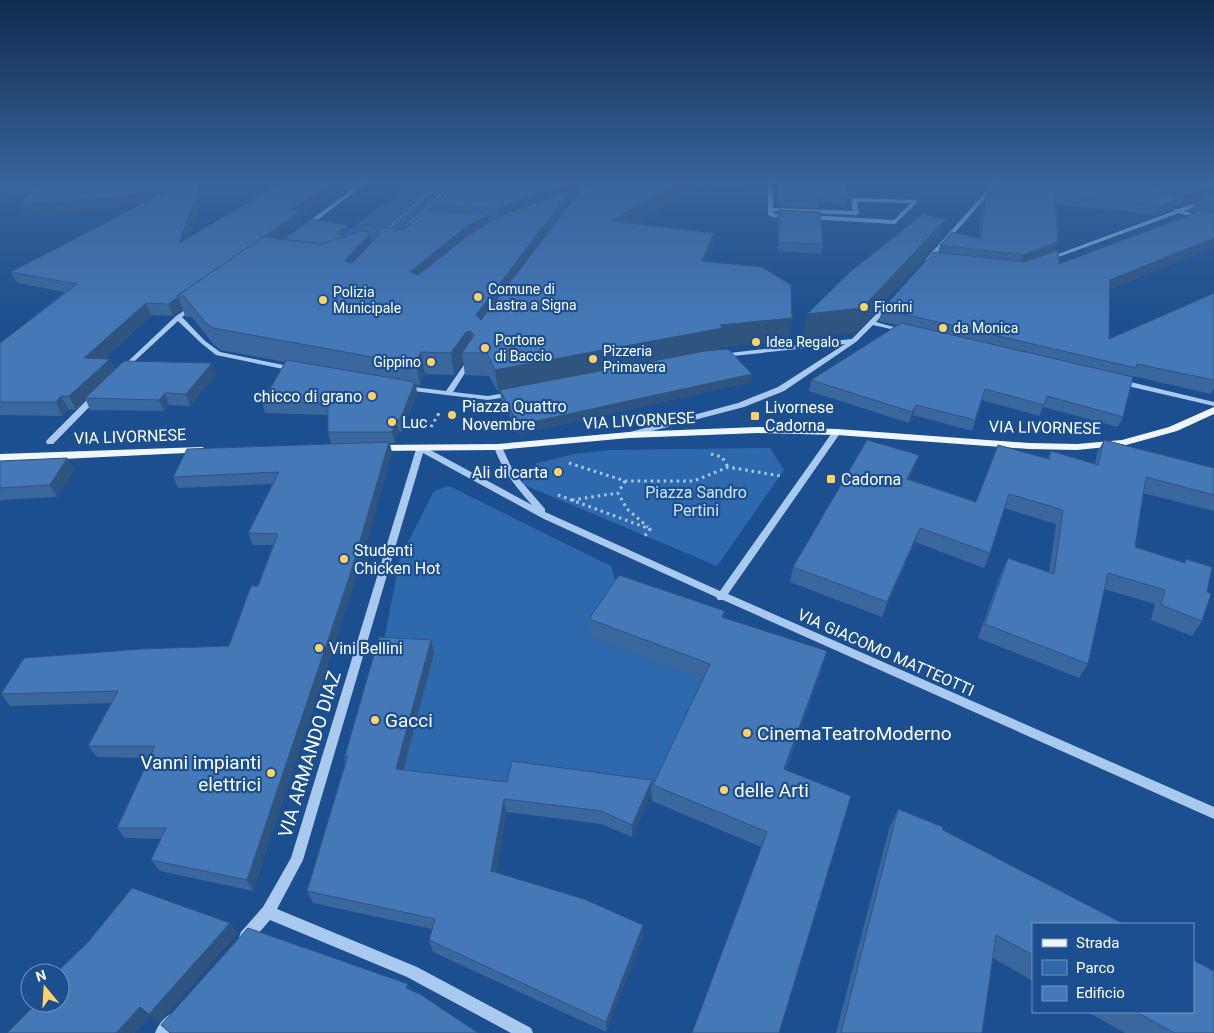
<svg xmlns="http://www.w3.org/2000/svg" width="1214" height="1033" font-family="Roboto,sans-serif">
  <rect width="100%" height="100%" fill="#1b4f8f"/>
  <g fill="#2e69ad">
    <path d="M0,180H37L26,195L0,198Z"/>
    <path d="M415,180H484L421,235L338,239Z"/>
    <path d="M770,448L784,470L717,566L522,484L527,472L537,463L574,454L609,450Z"/>
    <path d="M449,486L611,566L618,592L708,681L652,801L651,792L509,795L400,782L434,653L382,651L400,558L434,491Z"/>
  </g>
  <g fill="none" stroke-linecap="round" stroke-linejoin="round">
    <g stroke="#a9c9ee" stroke-width="2" stroke-dasharray="1 2.5" stroke-linecap="butt">
      <path d="M702,182L750,188"/>
      <path d="M415,224L412,221L457,180"/>
      <path d="M387,229L444,180"/>
    </g>
    <path stroke="#a9c9ee" stroke-width="2.5" stroke-dasharray="2 3" stroke-linecap="butt" d="M438,415L440,411"/>
    <g stroke="#a9c9ee" stroke-width="3" stroke-dasharray="2.5 4" stroke-linecap="butt">
      <path d="M431,427L439,413"/>
      <path d="M711,454L722,457L728,467"/>
      <path d="M569,463L625,481H694L728,467L781,476"/>
      <path d="M625,481L618,493L627,509L648,527"/>
      <path d="M558,495L650,529L644,537"/>
      <path d="M572,500L618,493"/>
    </g>
    <g fill="#a9c9ee" fill-rule="evenodd">
      <path d="M365,180H370L308,227H304V225Z"/>
      <path d="M768,180H772L773,208L853,211L851,200L854,198L915,200L918,202L895,224L808,219L805,217L808,215L894,220L911,203L857,202L859,213L856,215L773,211L774,214H788L791,216C786,219 773,218 768,215Z"/>
      <path d="M992,180H996L995,187L930,261H926V259L991,186Z"/>
      <path d="M1214,196V200L1184,211L1214,220V224L1179,213L1050,260L1045,259L1174,211V209H1179Z"/>
      <path d="M888,303L891,305L876,322L904,330V332L873,325L856,342L784,391L744,407L633,436L629,434L630,432L738,403L778,387L845,344L723,357L720,355L721,354L852,339L886,304Z"/>
      <path d="M194,304L196,305V307L182,317L205,341L220,352L293,367L297,369L293,371L216,355L201,343L178,321L125,370H121V368L176,316Z"/>
      <path d="M470,358L473,360L453,392L488,396L511,392L515,394L514,396L488,400L405,390L401,388L405,386L446,391L468,359Z"/>
      <path d="M1119,380H1122L1214,402V406L1119,384Z"/>
      <path d="M93,394H96L100,396L53,444H47L46,442L47,440Z"/>
      <path d="M834,430H837L841,432L728,594L1214,807V819L723,600H718L716,597L544,519L423,453L303,860L277,909L417,967L531,1028L533,1033H511L407,977L270,920L251,942L246,944L241,942L239,937L241,932L263,907L291,858L417,446H423L532,505C516,487 502,470 494,447L498,445H501L514,473L545,509V512L720,591Z"/>
      <path d="M173,1013L178,1015L180,1020L178,1025L172,1033H155C158,1025 165,1016 173,1013Z"/>
    </g>
    <g fill="#f0f6ff" fill-rule="evenodd">
      <path d="M1214,407V414L1177,431L1126,445L1077,450L1029,449L837,435L758,433L629,438L498,450L370,451L364,448L370,445L498,444L629,432L758,427L837,429L1029,443L1077,444L1122,440L1169,427Z"/>
      <path d="M202,447L208,450L206,452L0,462V454Z"/>
    </g>
  </g>
  <g fill="#3a679d" fill-rule="evenodd">
    <path d="M38,180H209L189,238L301,216L302,223L280,239H284L348,225L349,230L343,235L347,236L363,231L362,224L404,230L434,211L433,204L704,183L638,224L712,253L708,262L792,318L788,340L721,347V350L752,374L751,382L519,434L501,399L500,392H498L489,376L465,375L463,361L454,375L425,374L420,385H416L417,393L402,432L399,431L395,443H390L392,453L353,587L253,891L160,871L151,860L161,839L125,838L117,828L150,758L97,757L88,746L112,703L10,706L1,694L229,646L258,586L273,545H253L248,533L273,484L178,488L173,477L331,444L328,432V415L265,413L262,402L285,362L221,350L214,345L192,317H185L183,309L173,316L151,315L104,359L115,370L216,374L190,406L169,405L164,411L90,410L86,400L76,410L68,409L62,416L0,415V343L65,292L17,283L11,272L138,205L25,216L20,205Z"/>
    <path d="M777,180H845L848,195L846,204L818,202L817,208L777,206Z"/>
    <path d="M953,180H991L989,185L984,191L985,183Z"/>
    <path d="M996,180H1214V247L1110,289L1109,339L1214,293V388L1211,394L1132,376L1123,417L1118,427L1043,407L1039,416L982,400L972,431L913,415L909,423L809,391L811,380L897,325L879,321L882,309L938,252L940,245L979,238L983,204L986,194L998,180ZM1195,201L1191,211L1196,213L1059,264L1054,252L1058,242L1056,204L1157,215L1171,210L1174,203L1179,207Z"/>
    <path d="M779,210L823,244L821,254L778,251L777,219Z"/>
    <path d="M1104,440L1214,468V511L1143,493L1135,547L1184,562L1186,559L1207,592L1202,621L1192,636L1151,620L1155,604L1104,589L1088,664L1079,678L978,638L1001,573L1008,558L1049,573L1056,524L1004,508L990,553L984,568L915,542L882,617L790,582L793,567L914,469L909,479L976,502L1047,459L1051,451L1095,464L1097,453Z"/>
    <path d="M67,458L74,469L57,497L0,500V461Z"/>
    <path d="M724,618L822,668L786,770L851,796L761,847L652,801L653,785L703,679L590,636L589,619Z"/>
    <path d="M431,640L434,653L403,770L507,782L651,793L632,837L601,824L506,812L496,872L643,925V936L606,1032L433,952L429,940L432,929L313,903L307,891L345,763L344,759Z"/>
    <path d="M898,809L943,830L1033,924V981L993,958L982,1033H836L889,829Z"/>
    <path d="M1088,1012H1193L1214,1033H1125Z"/>
  </g>
  <g fill="#305480">
    <path d="M202,180H209L183,255L179,243Z"/>
    <path d="M337,180H355L301,216L302,223L190,304L290,210Z"/>
    <path d="M579,180H609L578,199L571,202V210L478,337L476,315L500,228L498,209Z"/>
    <path d="M680,180H705L704,183L612,240V221Z"/>
    <path d="M988,180H991L989,185L984,191L987,181Z"/>
    <path d="M1214,186V195L1196,200L1195,201L1179,207L1184,196Z"/>
    <path d="M164,192L167,203L25,216L20,205Z"/>
    <path d="M1176,200L1171,210L1157,215L1162,205Z"/>
    <path d="M487,215L489,234L413,293L410,272L463,229Z"/>
    <path d="M946,219L940,241L857,332L802,338L807,314Z"/>
    <path d="M348,225L349,230L338,239L337,234Z"/>
    <path d="M714,233L712,253L701,282L702,261Z"/>
    <path d="M370,234L374,254L351,280L326,256Z"/>
    <path d="M1214,238V247L1105,291L1110,280Z"/>
    <path d="M1058,242L1054,253L1019,266L1023,255Z"/>
    <path d="M178,297L183,309L173,316L168,304Z"/>
    <path d="M146,303L151,315L90,371L84,358Z"/>
    <path d="M792,318L788,340L721,347V350L498,392L495,370L720,325Z"/>
    <path d="M471,331L474,353H462L463,361L454,375L451,353L466,332Z"/>
    <path d="M421,352L425,374L420,385L416,362Z"/>
    <path d="M110,359L116,371L85,398L86,400L76,410L69,396Z"/>
    <path d="M212,363L216,374L190,406L186,394Z"/>
    <path d="M752,374L751,382L519,434L518,425Z"/>
    <path d="M415,382L417,393L402,432L400,420Z"/>
    <path d="M165,393L169,405L164,411L159,400Z"/>
    <path d="M61,396L68,409L62,416L56,402Z"/>
    <path d="M916,405L913,415L909,423L912,412Z"/>
    <path d="M396,420L399,431L395,443L392,432Z"/>
    <path d="M389,442L392,453L353,587L253,891L247,880Z"/>
    <path d="M919,455L914,469L903,493L907,479Z"/>
    <path d="M67,458L74,469L57,497L50,485Z"/>
    <path d="M920,528L915,542L882,617L887,602Z"/>
    <path d="M431,640L434,653L400,782L396,769Z"/>
    <path d="M827,651L822,668L780,785L784,769Z"/>
    <path d="M652,780L651,793L632,837V825Z"/>
    <path d="M504,799L506,812L494,883L491,871Z"/>
    <path d="M230,923L238,933L158,1024L149,1014Z"/>
    <path d="M643,925V936L606,1032V1022Z"/>
    <path d="M408,984L413,995L406,988Z"/>
    <path d="M140,1007L150,1016L134,1033H116Z"/>
  </g>
  <g fill="#4478b7" stroke="#305480">
    <path d="M38,180H202L179,243L286,180H337L290,210L300,212L177,296L178,297L168,304L146,303L84,358L110,359L69,396H61L56,402H0V343L77,284L11,272L164,192L20,205Z"/>
    <path d="M461,180H579L498,209L433,204Z"/>
    <path d="M593,180H680L612,221L714,233L702,261L762,267L791,285L792,318L720,325L723,328L495,370L487,353H462L474,335L471,331L466,332L451,353L421,352L416,362L383,359L213,328L206,323L184,296H177L263,237L321,244L361,231L369,232L370,234L346,259V262L352,263L380,234L375,226L362,224L404,230L426,210L487,215L463,229L410,272L418,275L470,234L502,215L570,191L476,315L481,320L584,186Z"/>
    <path d="M778,180H845L848,195L818,194V199L778,198Z"/>
    <path d="M998,180H1147L1176,200L1162,205L1055,193L1058,242L1023,255L940,245L952,232L981,239L986,194Z"/>
    <path d="M1159,180H1214V186L1184,196Z"/>
    <path d="M1214,194V206L1196,200Z"/>
    <path d="M779,210L820,212L823,244L779,242Z"/>
    <path d="M1203,210L1214,213V238L1110,280L1109,339L1214,293V380L1137,364L1136,368L882,309L934,252L1024,262L1058,250L1059,264Z"/>
    <path d="M923,214L946,219L862,308L807,314L851,271Z"/>
    <path d="M312,219L348,225L337,234L347,236L321,244L284,239Z"/>
    <path d="M901,323L1133,377L1123,417L1047,396L1044,405L985,389L975,420L916,405L912,412L811,380Z"/>
    <path d="M728,349L752,374L518,425L500,390L705,351Z"/>
    <path d="M287,360L415,382L400,420H396L392,432H328V403L262,402Z"/>
    <path d="M124,361L212,363L186,394L165,393L159,400L85,398Z"/>
    <path d="M867,440L919,455L907,479L976,502L998,445L1049,459L1051,451L1098,465L1104,440L1214,468V495L1146,477L1135,547L1185,563L1186,559L1212,567L1207,592L1211,594L1202,621L1161,605L1165,590L1108,573L1088,664L985,624L1008,558L1054,574L1063,510L1009,494L990,553L920,528L887,602L793,567Z"/>
    <path d="M389,442L350,575L247,880L151,860L166,828H117L155,746H88L118,691L1,694L24,658L142,649L229,646L251,586H258L278,534L248,533L279,472L173,477L187,449Z"/>
    <path d="M67,458L50,485L0,488V461Z"/>
    <path d="M619,575L725,611L722,617L827,651L784,769L851,796L779,1033H692L767,832L653,785L710,664L589,619Z"/>
    <path d="M379,637L431,640L396,769L507,782L512,761L652,780L632,825L601,811L504,799L491,871L584,899L643,925L606,1022L429,940L435,919L307,891L348,755L344,759Z"/>
    <path d="M898,809L943,827V830L1124,924H1033V955L996,935L982,1033H841Z"/>
    <path d="M132,888L230,923L149,1014L140,1007L116,1033H7L37,1003H60V973H56L88,942Z"/>
    <path d="M248,928L408,984L406,988L420,994L478,1033H170L161,1025Z"/>
    <path d="M1193,960L1214,971V1033H1175L1136,1012H1193Z"/>
  </g>
  <linearGradient id="sky" x2="0" y2="1"><stop stop-color="#0f2b4f"/><stop offset="0.56" stop-color="#39639b"/><stop offset="1" stop-color="#39639b" stop-opacity="0"/></linearGradient>
  <rect width="1214" height="324" fill="url(#sky)"/>
  <g fill="#ffd166" stroke="#1b4f8f" stroke-width="2">
    <circle cx="478" cy="297" r="5"/>
    <circle cx="323" cy="300" r="5"/>
    <circle cx="864" cy="307" r="5"/>
    <circle cx="943" cy="328" r="5"/>
    <circle cx="756" cy="342" r="5"/>
    <circle cx="485" cy="348" r="5"/>
    <circle cx="593" cy="359" r="5"/>
    <circle cx="431" cy="362" r="5"/>
    <circle cx="372" cy="396" r="5"/>
    <circle cx="452" cy="415" r="5"/>
    <rect x="750" y="411" width="10" height="10" rx="2.5"/>
    <circle cx="392" cy="422" r="5"/>
    <circle cx="558" cy="472" r="5"/>
    <rect x="826" y="474" width="10" height="10" rx="2.5"/>
    <circle cx="344" cy="559" r="5"/>
    <circle cx="319" cy="648" r="5"/>
    <circle cx="375" cy="720" r="5"/>
    <circle cx="747" cy="733" r="5"/>
    <circle cx="271" cy="773" r="5"/>
    <circle cx="724" cy="790" r="5"/>
  </g>
  <g text-anchor="middle" stroke-width="4.5" stroke-linejoin="round" paint-order="stroke">
    <g font-size="14" fill="#fff" stroke="#1b4f8f" text-anchor="start">
      <text x="488" y="294">Comune di<tspan x="488" dy="16">Lastra a Signa</tspan></text>
      <text x="333" y="297">Polizia<tspan x="333" dy="16">Municipale</tspan></text>
      <text x="874" y="312">Fiorini</text>
      <text x="953" y="333">da Monica</text>
      <text x="495" y="345">Portone<tspan x="495" dy="16">di Baccio</tspan></text>
      <text x="766" y="347">Idea Regalo</text>
      <text x="603" y="356">Pizzeria<tspan x="603" dy="16">Primavera</tspan></text>
      <text x="421" y="367" text-anchor="end">Gippino</text>
    </g>
    <g font-size="16" fill="#fff" stroke="#1b4f8f" text-anchor="start">
      <text x="362" y="402" text-anchor="end">chicco di grano</text>
      <text x="462" y="412">Piazza Quattro<tspan x="462" dy="18">Novembre</tspan></text>
      <text x="765" y="413">Livornese<tspan x="765" dy="18">Cadorna</tspan></text>
      <text x="402" y="428">Luc</text>
      <text x="548" y="478" text-anchor="end">Ali di carta</text>
      <text x="841" y="485">Cadorna</text>
      <text x="354" y="556">Studenti<tspan x="354" dy="18">Chicken Hot</tspan></text>
      <text x="329" y="654">Vini Bellini</text>
    </g>
    <g font-size="16" fill="#fff" stroke="#1b4f8f">
      <text transform="translate(639 420) rotate(-3)" y="6">VIA LIVORNESE</text>
      <text transform="translate(1045 427) rotate(1)" y="6">VIA LIVORNESE</text>
      <text transform="translate(130 436) rotate(-2)" y="6">VIA LIVORNESE</text>
      <text transform="translate(886 652) rotate(24)" y="6">VIA GIACOMO MATTEOTTI</text>
    </g>
    <g font-size="16" fill="#cfe3fa" stroke="#1b4f8f">
      <text x="696" y="498">Piazza Sandro<tspan x="696" dy="18">Pertini</tspan></text>
    </g>
    <g font-size="19" fill="#fff" stroke="#1b4f8f" text-anchor="start">
      <text x="385" y="727">Gacci</text>
      <text x="757" y="740">CinemaTeatroModerno</text>
      <text x="261" y="769" text-anchor="end">Vanni impianti<tspan x="261" dy="22">elettrici</tspan></text>
      <text x="734" y="797">delle Arti</text>
    </g>
    <g font-size="19" fill="#fff" stroke="#1b4f8f">
      <text transform="translate(309 754) rotate(-73)" y="7">VIA ARMANDO DIAZ</text>
    </g>
  </g>
  <rect x="1032" y="923" width="162" height="90" fill="#1b4f8f" stroke="#7695bc"/>
  <rect x="1042" y="939" width="25" height="8" fill="#f0f6ff" stroke="#7695bc"/>
  <text x="1076" y="948" font-size="15" fill="#ffffff">Strada</text>
  <rect x="1042" y="960" width="25" height="15" fill="#2e69ad" stroke="#7695bc"/>
  <text x="1076" y="973" font-size="15" fill="#ffffff">Parco</text>
  <rect x="1042" y="986" width="25" height="15" fill="#4478b7" stroke="#7695bc"/>
  <text x="1076" y="998" font-size="15" fill="#ffffff">Edificio</text>
  <g transform="translate(45 988) rotate(342)"><circle r="24" fill="#1b4f8f" stroke="#7695bc"/>
  <path d="M0-4L9 19L0 12L-9 19Z" fill="#ffd166"/>
  <text y="-8" font-size="14" font-weight="bold" text-anchor="middle" fill="#ffffff">N</text>
  </g>
</svg>
